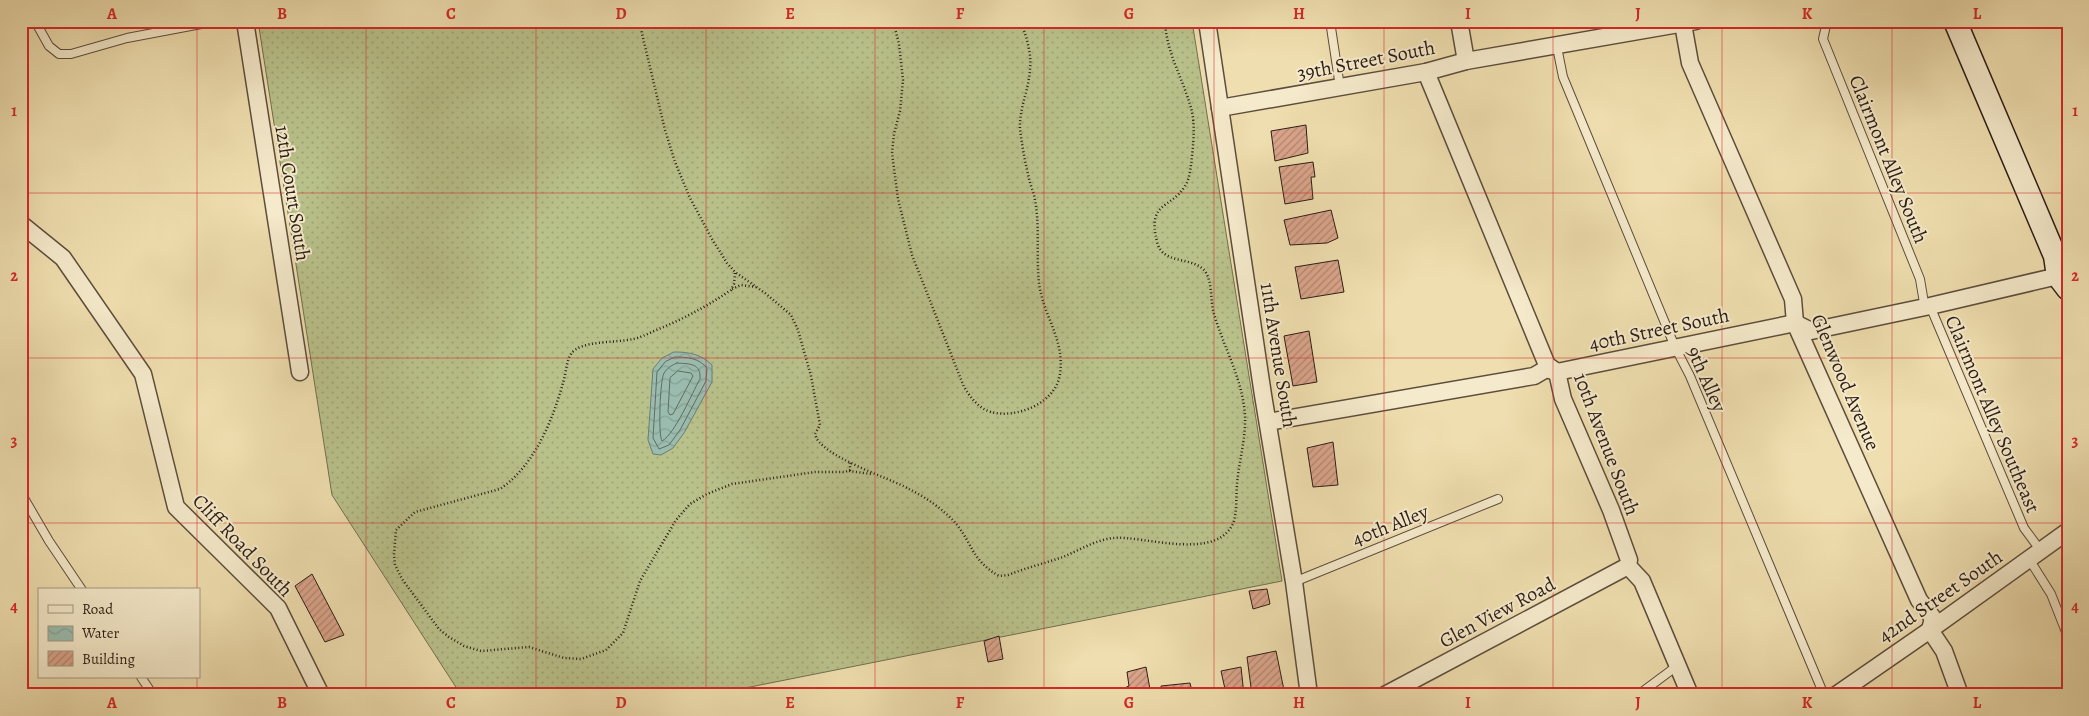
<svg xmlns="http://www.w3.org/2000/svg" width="2089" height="716" font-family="Alegreya,serif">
  <defs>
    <pattern id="grass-dots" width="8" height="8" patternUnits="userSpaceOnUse" patternTransform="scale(1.25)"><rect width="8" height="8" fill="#b9c18b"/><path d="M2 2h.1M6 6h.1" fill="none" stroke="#9fa577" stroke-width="1.8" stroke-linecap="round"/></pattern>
    <pattern id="water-waves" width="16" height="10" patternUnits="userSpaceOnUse" patternTransform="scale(1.25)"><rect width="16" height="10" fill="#9abcae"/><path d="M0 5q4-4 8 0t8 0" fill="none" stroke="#85a195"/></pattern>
    <pattern id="building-hatch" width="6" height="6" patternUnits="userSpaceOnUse" patternTransform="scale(1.25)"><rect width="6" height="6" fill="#dba58b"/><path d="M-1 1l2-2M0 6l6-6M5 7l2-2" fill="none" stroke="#b28671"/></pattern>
  </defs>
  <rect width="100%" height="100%" fill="#efdeaf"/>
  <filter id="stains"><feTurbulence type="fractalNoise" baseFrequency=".004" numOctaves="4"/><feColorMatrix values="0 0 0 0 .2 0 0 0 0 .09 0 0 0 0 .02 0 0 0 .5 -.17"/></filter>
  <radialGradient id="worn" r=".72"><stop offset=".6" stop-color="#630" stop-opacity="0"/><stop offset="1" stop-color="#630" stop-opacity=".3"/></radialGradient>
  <path fill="url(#grass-dots)" stroke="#726f51" d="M258,21H1192L1282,581L710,695H461L332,495Z"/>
  <path fill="url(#water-waves)" stroke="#6e7c72" d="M674,352C689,352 701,354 712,365V382L684,433L673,448L661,455L653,454L648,440L653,369L662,358Z"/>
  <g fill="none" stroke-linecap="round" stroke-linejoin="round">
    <g stroke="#636c62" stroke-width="1">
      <path d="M675,357C687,357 699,358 707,368L706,381L680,430L669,445L659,449L653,438L657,372L665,362Z"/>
      <path d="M677,363C690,364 701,363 700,379C692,393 675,434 662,441C658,435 660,380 664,373C667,368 672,365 677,363Z"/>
      <path d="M678,371L691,373L693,376L673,414L670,415L668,412L670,378Z"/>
    </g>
  </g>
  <g fill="url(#building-hatch)" stroke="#2c1d17">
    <path d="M1306,125L1308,153L1275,161L1271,131Z"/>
    <path d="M1313,162L1315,177H1311L1313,199L1285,204L1279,167Z"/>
    <path d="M1331,210L1338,238L1327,243L1290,245L1284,220Z"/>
    <path d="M1338,260L1344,292L1301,299L1295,267Z"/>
    <path d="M1309,331L1317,382L1293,386L1284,336Z"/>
    <path d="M1333,442L1338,485L1313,487L1307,448Z"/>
    <path d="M312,574L344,635L325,642L295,586Z"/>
    <path d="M1267,589L1270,604L1253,609L1249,591Z"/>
    <path d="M999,636L1003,659L988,662L984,641Z"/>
    <path d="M1276,651L1285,695H1252L1247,657Z"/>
    <path d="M1146,667L1151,695H1121L1120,690L1129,686L1127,672Z"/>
    <path d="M1241,667L1244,695H1217V692L1225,689L1221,671Z"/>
    <path d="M1190,683L1193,695H1162L1161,686Z"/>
  </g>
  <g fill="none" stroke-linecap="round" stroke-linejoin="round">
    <defs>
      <g id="lane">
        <path d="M35,21L49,46L59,54H71L127,38L217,21"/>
        <path d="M1330,21L1340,87"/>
        <path d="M1827,21L1823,39L1920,279L1924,303L1930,306L2024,528L2038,547L2029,559L2051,594L2068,637"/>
        <path d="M1557,47L1563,77L1675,347L1690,376L1824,695"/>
        <path d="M21,493L49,541L82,590"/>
        <path d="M1294,582L1498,499"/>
        <path d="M141,677L153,695"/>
        <path d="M1638,695L1677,666"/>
      </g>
      <g id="street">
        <path d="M245,21L300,372"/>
        <path d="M1207,21L1263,395L1294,582L1309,695"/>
        <path d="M1459,21L1466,61"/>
        <path d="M1683,24L1690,63L1793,299L1795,323L1919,600L1933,618L1930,630L1944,651L1960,695"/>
        <path d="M1426,72L1547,365L1557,372L1563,399L1611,510L1629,560L1628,566L1642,581L1690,695"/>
        <path d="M1220,108L1426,72L1466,61L1696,21"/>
        <path d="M21,224L63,258L143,374L176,507L278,608L321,695"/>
        <path d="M1268,422L1534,376L1546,369L1557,372L1795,323L1811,331L1930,306L2058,276"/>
        <path d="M1385,695L1628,566"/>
        <path d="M1836,695L1930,630L2068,531"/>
      </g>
      <path id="secondary" d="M1955,21L2055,256L2058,276L2068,289"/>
    </defs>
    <use href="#lane" stroke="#5d4d3d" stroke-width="10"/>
    <use href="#street" stroke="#5d4d3d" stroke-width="19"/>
    <use href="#secondary" stroke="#2c1d17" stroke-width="25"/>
    <g stroke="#2c1d17" stroke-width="2.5" stroke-dasharray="1 2.5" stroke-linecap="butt">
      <path d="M639,21L665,130L675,162L690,198L712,239L727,263L735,272L765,293L791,315L798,330L811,376L820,425L815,434C819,456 890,478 909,489C927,498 946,511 958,526C974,548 973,561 999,576L1008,575C1026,568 1045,563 1063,557C1079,550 1096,540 1113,538C1143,535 1219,563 1234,521C1237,509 1236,496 1237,484C1239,461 1246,438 1245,416C1243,380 1224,348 1214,314C1210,302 1213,280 1204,270C1190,256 1163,265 1157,242C1147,201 1170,210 1185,186C1189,180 1190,172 1191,165C1193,147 1196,125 1191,108C1183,79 1166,52 1165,21"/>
      <path d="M893,21L899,44L903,80L900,111L894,134L892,153L898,199L912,255L964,387C971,398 978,408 991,412C1017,419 1056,403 1060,374C1065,339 1043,316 1039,283C1036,255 1040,227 1035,200C1034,192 1030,185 1029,178C1025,163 1022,145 1020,129C1019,108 1029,90 1030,69C1032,53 1026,37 1021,21"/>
      <path d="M735,273L734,284L731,290C706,307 681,320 654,331C647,334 640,338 633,339C617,343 580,340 571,354C566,362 566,374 563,383C552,422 534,466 500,489L415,512L396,530L394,555L395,565L402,579L439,629L449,637L464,646L481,651L529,647L564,658L581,659L606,650L623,633L640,581L676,520L690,504L707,494L732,484L815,472H845L850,470V461"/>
      <path d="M732,289L741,285L756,287"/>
      <path d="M849,471L871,474"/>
    </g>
    <use href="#lane" stroke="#f5eacb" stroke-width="8"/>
    <use href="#street" stroke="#f5eacb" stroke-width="16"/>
    <use href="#secondary" stroke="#f5eacb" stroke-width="22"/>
  </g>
  <path fill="none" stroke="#d62828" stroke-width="1" stroke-opacity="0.55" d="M197,21V590M366,21V695M536,21V695M706,21V695M875,21V695M1044,21V695M1214,21V695M1384,21V695M1553,21V695M1722,21V695M1892,21V695M21,193H2068M21,358H2068M21,523H2068M197,677V695"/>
  <g text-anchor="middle" stroke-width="4" stroke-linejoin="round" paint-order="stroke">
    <g font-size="20" fill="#2c1d17" stroke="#f5eacb">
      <text transform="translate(1366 60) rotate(-11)" y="7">39th Street South</text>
      <text transform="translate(1889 159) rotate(68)" y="7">Clairmont Alley South</text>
      <text transform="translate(293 193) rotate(81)" y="7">12th Court South</text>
      <text transform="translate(1659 329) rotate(-12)" y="7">40th Street South</text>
      <text transform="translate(1279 355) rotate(81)" y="7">11th Avenue South</text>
      <text transform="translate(1707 379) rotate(66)" y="7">9th Alley</text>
      <text transform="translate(1846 382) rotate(67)" y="7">Glenwood Avenue</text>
      <text transform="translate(1993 414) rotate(67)" y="7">Clairmont Alley Southeast</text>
      <text transform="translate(1607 444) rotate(69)" y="7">10th Avenue South</text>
      <text transform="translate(1390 525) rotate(-22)" y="7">40th Alley</text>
      <text transform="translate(243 545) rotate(46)" y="7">Cliff Road South</text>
      <text transform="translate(1940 596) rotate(-35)" y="7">42nd Street South</text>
      <text transform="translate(1497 612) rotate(-28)" y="7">Glen View Road</text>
    </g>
  </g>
  <rect width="2089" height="716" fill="none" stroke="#efdeaf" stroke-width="55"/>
  <rect x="38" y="588" width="162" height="90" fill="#f5eacb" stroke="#a59883"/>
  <rect x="48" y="605" width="25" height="8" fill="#f5eacb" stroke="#a59883"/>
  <text x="82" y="614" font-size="15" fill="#2c1d17">Road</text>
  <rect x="48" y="626" width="25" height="15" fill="url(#water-waves)" stroke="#a59883"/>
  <text x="82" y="638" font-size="15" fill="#2c1d17">Water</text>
  <rect x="48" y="651" width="25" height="15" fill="url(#building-hatch)" stroke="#a59883"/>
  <text x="82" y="664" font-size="15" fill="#2c1d17">Building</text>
  <rect x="28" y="28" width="2034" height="660" fill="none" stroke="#d62828" stroke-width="2"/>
  <g font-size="16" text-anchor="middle" font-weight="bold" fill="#d62828">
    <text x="112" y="19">A</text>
    <text x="282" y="19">B</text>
    <text x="451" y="19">C</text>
    <text x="621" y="19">D</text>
    <text x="790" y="19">E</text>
    <text x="960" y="19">F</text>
    <text x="1129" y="19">G</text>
    <text x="1299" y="19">H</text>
    <text x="1468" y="19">I</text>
    <text x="1638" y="19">J</text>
    <text x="1807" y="19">K</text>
    <text x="1977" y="19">L</text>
    <text x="14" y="116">1</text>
    <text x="2075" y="116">1</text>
    <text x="14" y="281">2</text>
    <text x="2075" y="281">2</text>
    <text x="14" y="446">3</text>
    <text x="2075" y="446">3</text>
    <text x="14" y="612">4</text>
    <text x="2075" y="612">4</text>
    <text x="112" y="708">A</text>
    <text x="282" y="708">B</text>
    <text x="451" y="708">C</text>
    <text x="621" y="708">D</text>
    <text x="790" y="708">E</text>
    <text x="960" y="708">F</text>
    <text x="1129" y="708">G</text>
    <text x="1299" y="708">H</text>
    <text x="1468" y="708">I</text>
    <text x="1638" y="708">J</text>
    <text x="1807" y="708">K</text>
    <text x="1977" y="708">L</text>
  </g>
  <rect width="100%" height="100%" filter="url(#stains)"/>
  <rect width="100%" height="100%" fill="url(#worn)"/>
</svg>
